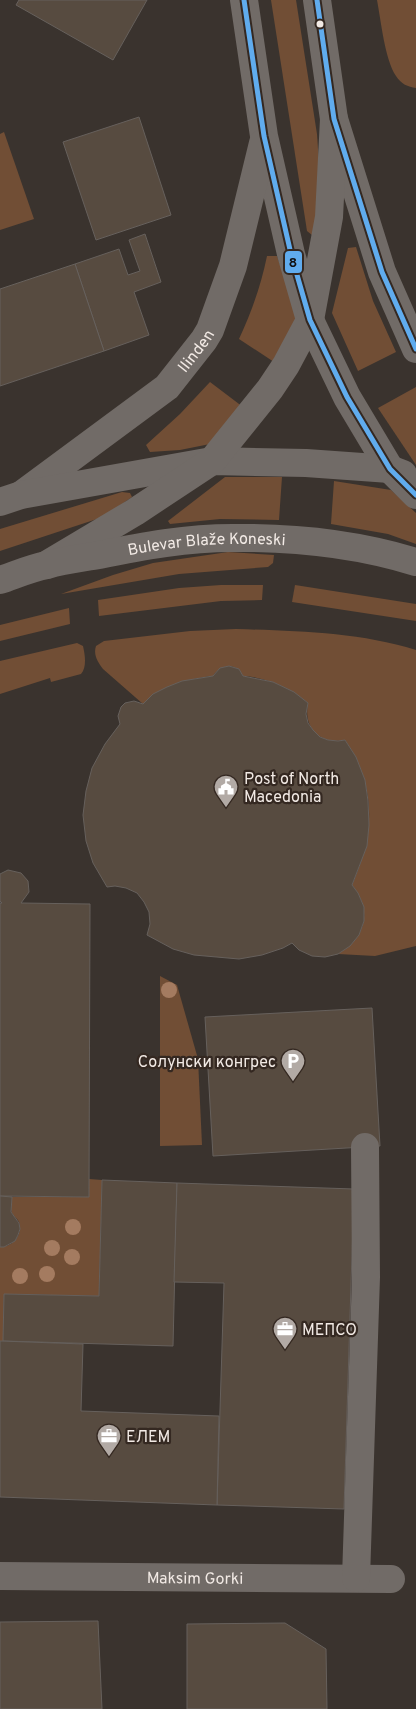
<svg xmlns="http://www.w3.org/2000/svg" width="416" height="1709" font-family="Overpass,sans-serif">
  <rect width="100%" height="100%" fill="#3a332e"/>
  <g fill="#714e35">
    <path d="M271,0H296L317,134L321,192L312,235L307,231Z"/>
    <path d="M377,0H416V88C408,87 401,84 396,76C385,60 381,21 377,0Z"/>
    <path d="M4,132L34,219L0,230V134Z"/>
    <path d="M356,247L373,301L396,352L358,371L332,313L348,248Z"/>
    <path d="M267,256H277L297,314L290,334L274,362L239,339C252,311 261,285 267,256Z"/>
    <path d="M210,382L243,407L210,444L180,450L150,452L146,445L180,414Z"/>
    <path d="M416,387V465L378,408Z"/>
    <path d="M225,477H282L279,520L220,519L170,524L168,521Z"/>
    <path d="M334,481L391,490L416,513V544L388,534L331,524Z"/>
    <path d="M122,492L130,493L132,497L103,517L0,551V529Z"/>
    <path d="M228,552L274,555L273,563L268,567L179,574L61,594L113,575L153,563Z"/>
    <path d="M221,585H263L262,600L221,601L99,616L98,600L179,588Z"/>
    <path d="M295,585L416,604V621L292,602Z"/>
    <path d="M69,608L70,624L0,641V625Z"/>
    <path d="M236,629C296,631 358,632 416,650V946L375,956L338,954C366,936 373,912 352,885C375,831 377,790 345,740C320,745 303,728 308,703C290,689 267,677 243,676C236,662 221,664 213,676C187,679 163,686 143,704L103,669C98,662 93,655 96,646L104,641L190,631Z"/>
    <path d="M77,643L83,646C85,655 87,667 81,674L51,682L50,678L0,694V661Z"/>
    <path d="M160,976L177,985L198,1059L202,1145L160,1146Z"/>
    <path d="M89,1179L102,1180L99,1296L4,1294L3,1341H0V1247C13,1247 23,1235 19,1222C17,1218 13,1216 12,1213C10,1209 12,1201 12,1197H88Z"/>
  </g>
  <g fill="#574b40" stroke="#66605c">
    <path d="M19,0H147L113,60L16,5Z"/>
    <path d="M139,117L171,215L96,240L63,142Z"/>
    <path d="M145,234L161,282L134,292L149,335L104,351L75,264L119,249L128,275L140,271L129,240Z"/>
    <path d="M75,264L104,351L0,386V289Z"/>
    <path d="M229,666L239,669L243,676L273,682L294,692L308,703L306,714L308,723L313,730L320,737L328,740L338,741L345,740L356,757L365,780L368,801L369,825L367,846L352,885L358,893L364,907V921L359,935L350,946L338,954L325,957L312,956L299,950L292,943L283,948L262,955L239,959L194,955L173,949L147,935L150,924L149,912L144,902L137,893L126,888L115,886L107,887L93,863L86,841L83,815L86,791L92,768L105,744L120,724L118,716L121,707L125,703L134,701L143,704L153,694L167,687L182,681L213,676L220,668Z"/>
    <path d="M8,870L21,873L28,881L29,892L21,903L90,904L89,1197L0,1196V903H2L0,901V874Z"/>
    <path d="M372,1008L380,1146L213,1156L205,1017Z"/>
    <path d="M102,1180L177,1183L173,1346L3,1341L4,1294L99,1296Z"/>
    <path d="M177,1183L354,1189L344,1509L217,1505L224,1283L174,1282Z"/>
    <path d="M0,1196L12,1197L11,1212L19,1223L20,1229L18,1235L15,1241L4,1247H0Z"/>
    <path d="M0,1341L83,1344L81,1411L219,1416L217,1505L0,1497Z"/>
    <path d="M98,1621L102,1709H0V1622Z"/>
    <path d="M285,1623L326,1649L327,1709H187V1624Z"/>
  </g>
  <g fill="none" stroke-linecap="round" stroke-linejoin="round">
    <g stroke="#716b67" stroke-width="28">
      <path d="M244,0L264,136L291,254L310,320L347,397L390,469L416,495"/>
      <path d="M317,0L334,119L382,272L416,349"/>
      <path id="s1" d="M21,495L167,387L204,340L210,330L233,266L263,143"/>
      <path d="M0,502L21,495L212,461L306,463L390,469L403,474"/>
      <path d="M46,565L135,512L212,461L270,389L286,365L310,320L329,217L334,119"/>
      <path id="s2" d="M0,580C15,575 31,568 47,565C64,560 82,558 99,555C143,546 187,538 232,538C293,537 357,544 416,562"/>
      <path id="s3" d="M0,1576L391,1579"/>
      <path d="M356,1578L366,1277L365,1147"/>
    </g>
    <defs>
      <g id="bus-1">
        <path d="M244,0L264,136L291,254L310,320L347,397L390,469L416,495"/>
        <path d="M317,0L334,119L382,272L416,349"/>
      </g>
    </defs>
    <use href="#bus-1" stroke="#342821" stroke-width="9"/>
    <use href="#bus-1" stroke="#60acee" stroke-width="5"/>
  </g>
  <g fill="#a47b60">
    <circle cx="169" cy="990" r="8"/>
    <circle cx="73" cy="1227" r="8"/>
    <circle cx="52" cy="1248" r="8"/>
    <circle cx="72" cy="1257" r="8"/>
    <circle cx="47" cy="1274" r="8"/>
    <circle cx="20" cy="1276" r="8"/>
  </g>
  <defs>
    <symbol id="civic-pin" viewBox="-11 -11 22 30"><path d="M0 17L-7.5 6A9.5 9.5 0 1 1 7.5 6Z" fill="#b2aaa5" stroke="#342821"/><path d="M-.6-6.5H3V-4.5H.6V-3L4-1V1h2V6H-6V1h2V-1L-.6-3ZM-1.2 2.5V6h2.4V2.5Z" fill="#fff"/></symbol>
    <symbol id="parking-pin" viewBox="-11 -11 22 30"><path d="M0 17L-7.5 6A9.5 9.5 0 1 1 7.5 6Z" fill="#b2aaa5" stroke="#342821"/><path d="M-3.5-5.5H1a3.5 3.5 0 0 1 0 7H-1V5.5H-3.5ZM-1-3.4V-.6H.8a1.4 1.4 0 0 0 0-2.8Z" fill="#fff"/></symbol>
    <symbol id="office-pin" viewBox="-11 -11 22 30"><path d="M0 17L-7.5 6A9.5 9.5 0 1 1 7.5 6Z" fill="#b2aaa5" stroke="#342821"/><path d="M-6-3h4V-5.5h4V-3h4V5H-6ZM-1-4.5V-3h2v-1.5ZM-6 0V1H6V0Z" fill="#fff"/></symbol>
  </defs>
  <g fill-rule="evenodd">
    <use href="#civic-pin" x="212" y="773" width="28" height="38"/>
    <use href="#parking-pin" x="279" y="1047" width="28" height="38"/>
    <use href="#office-pin" x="271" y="1315" width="28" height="38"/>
    <use href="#office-pin" x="95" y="1422" width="28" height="38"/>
  </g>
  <circle fill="#f2eae5" stroke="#342821" stroke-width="2" cx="320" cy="24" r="4.5"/>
  <g text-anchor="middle" stroke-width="4.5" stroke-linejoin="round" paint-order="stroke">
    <g font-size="16" fill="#f2eae5" stroke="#342821">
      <text dy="6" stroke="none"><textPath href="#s1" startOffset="228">Ilinden</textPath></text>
      <text dy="6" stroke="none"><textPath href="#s2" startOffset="211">Bulevar Blaže Koneski</textPath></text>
      <text dy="6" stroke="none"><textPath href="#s3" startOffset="195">Maksim Gorki</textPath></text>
    </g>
    <g font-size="16" fill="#f2eae5" stroke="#342821" text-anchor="start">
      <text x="244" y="784">Post of North<tspan x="244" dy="18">Macedonia</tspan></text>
      <text x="276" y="1067" text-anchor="end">Солунски конгрес</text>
      <text x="302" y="1335">МЕПСО</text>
      <text x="126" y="1442">ЕЛЕМ</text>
    </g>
  </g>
  <rect stroke="#342821" stroke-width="2" x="284" y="250" width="19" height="24" rx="5" fill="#60acee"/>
  <g font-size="14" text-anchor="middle" font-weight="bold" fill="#111">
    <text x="293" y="267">8</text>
  </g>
</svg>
